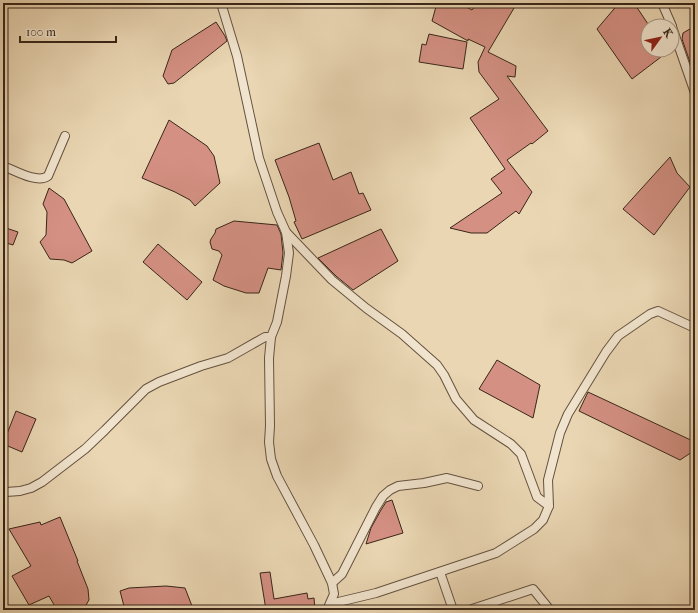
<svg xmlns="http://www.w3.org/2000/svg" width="698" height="613" font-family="'IM FELL French Canon',serif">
  <rect width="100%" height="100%" fill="#ead6b3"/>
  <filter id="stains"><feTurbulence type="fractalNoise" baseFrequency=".005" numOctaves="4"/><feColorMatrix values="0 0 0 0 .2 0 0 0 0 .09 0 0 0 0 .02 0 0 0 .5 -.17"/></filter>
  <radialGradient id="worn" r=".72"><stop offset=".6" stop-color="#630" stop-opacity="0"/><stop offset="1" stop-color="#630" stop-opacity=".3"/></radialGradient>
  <g fill="#d49083" stroke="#392618">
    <path d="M437,3H459L472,10L477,3H517L488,52L516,66L515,77L507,76L548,131L532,144L531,143L507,160L532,192L519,214L516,211L487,233H471L450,228L502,193L491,179L505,169L470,118L499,99L479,72L478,62L485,47L468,39V41L432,21Z"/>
    <path d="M619,3H634L648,24V50H656L661,57L632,79L597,29Z"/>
    <path d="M216,22L225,36L227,41L174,83L168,84L163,76L172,50Z"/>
    <path d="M695,26V74H694L682,39L683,33Z"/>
    <path d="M429,34L467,42L463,69L419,62L422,44L426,45Z"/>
    <path d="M169,120L207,146L214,156L220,183L195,206L190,200L175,192L142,178Z"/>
    <path d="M319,143L333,180L351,172L359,194L363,193L371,210L302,239L294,222L296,221L289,197L275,160Z"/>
    <path d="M670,157L677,173L690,187L654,235L623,209Z"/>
    <path d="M49,188L64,199L92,251L72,263L64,260L50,259L40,242L46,235L47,212L43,204Z"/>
    <path d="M234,221L277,225L281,234L283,253L281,270L268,268L259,293H246L224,286L213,280L222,255L219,251L212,249L210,242L211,239L215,233L216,229Z"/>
    <path d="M3,227L18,232L13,245L3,242Z"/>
    <path d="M381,229L398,261L353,290L336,276L318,258Z"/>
    <path d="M158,244L202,282L187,300L143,262Z"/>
    <path d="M497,360L540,385L533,418L479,389Z"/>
    <path d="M588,392L695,442V450L680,460L579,411Z"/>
    <path d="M16,411L36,419L22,452L3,444Z"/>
    <path d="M392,500L403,533L366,544L371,528L381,510L386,502Z"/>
    <path d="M60,517L78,561H77L88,589L89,600L83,610H57L49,596L29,605L12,576L31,566L9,529L40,522L41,525Z"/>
    <path d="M270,572L274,599L307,593L308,599L314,598L315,610H266L260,573Z"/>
    <path d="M166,586L185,588L192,606L164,610H125L120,591L129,588Z"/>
  </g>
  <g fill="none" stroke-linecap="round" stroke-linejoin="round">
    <defs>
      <g id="minor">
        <path d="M221,3L237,56L259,158L277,212L286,232L289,253L286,276L277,322L271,337L269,358L270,426L269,442L271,459L277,476L314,545L332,583L334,594L327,610"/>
        <path d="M662,3L672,26"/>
        <path d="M672,27L695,93"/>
        <path d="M3,166C14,170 37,184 48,176L65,136"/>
        <path d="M286,232L332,280L366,308L402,334L437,365L444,375L456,399L474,420L511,444L521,454L537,497L549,506"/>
        <path d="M3,490L6,492L20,491L31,488L42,482L85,449L105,430L146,389L159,382L201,366L228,358L265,337H271"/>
        <path d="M440,572L453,610"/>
        <path d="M332,583L342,574L376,507L383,496L390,490L398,486L424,483L447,478L478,486"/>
        <path d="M330,604L376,593L496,553L534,529L543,520L549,506L548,480L560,433L568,414L606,352L618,336L650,314L658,311L695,328"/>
        <path d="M469,610L533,589L550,610"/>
      </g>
    </defs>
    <use href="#minor" stroke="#65523f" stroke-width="10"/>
    <use href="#minor" stroke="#f1e4ce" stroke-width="8"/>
  </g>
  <rect width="698" height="613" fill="none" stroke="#ead6b3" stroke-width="16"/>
  <rect x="4" y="4" width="690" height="605" fill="none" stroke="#392618" stroke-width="2"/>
  <rect x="8" y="8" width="682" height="597" fill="none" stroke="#392618"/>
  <g transform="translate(660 38) rotate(57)"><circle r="19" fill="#f1e4ce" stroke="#a79885"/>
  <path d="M0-3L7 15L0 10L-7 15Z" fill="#8f2418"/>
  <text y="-6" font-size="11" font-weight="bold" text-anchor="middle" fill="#392618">K</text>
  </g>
  <path d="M20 36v6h96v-6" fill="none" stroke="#392618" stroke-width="2"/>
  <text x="26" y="36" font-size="12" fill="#392618" stroke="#f1e4ce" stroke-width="3" paint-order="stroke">100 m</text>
  <rect width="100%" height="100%" filter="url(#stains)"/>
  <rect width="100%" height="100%" fill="url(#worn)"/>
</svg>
